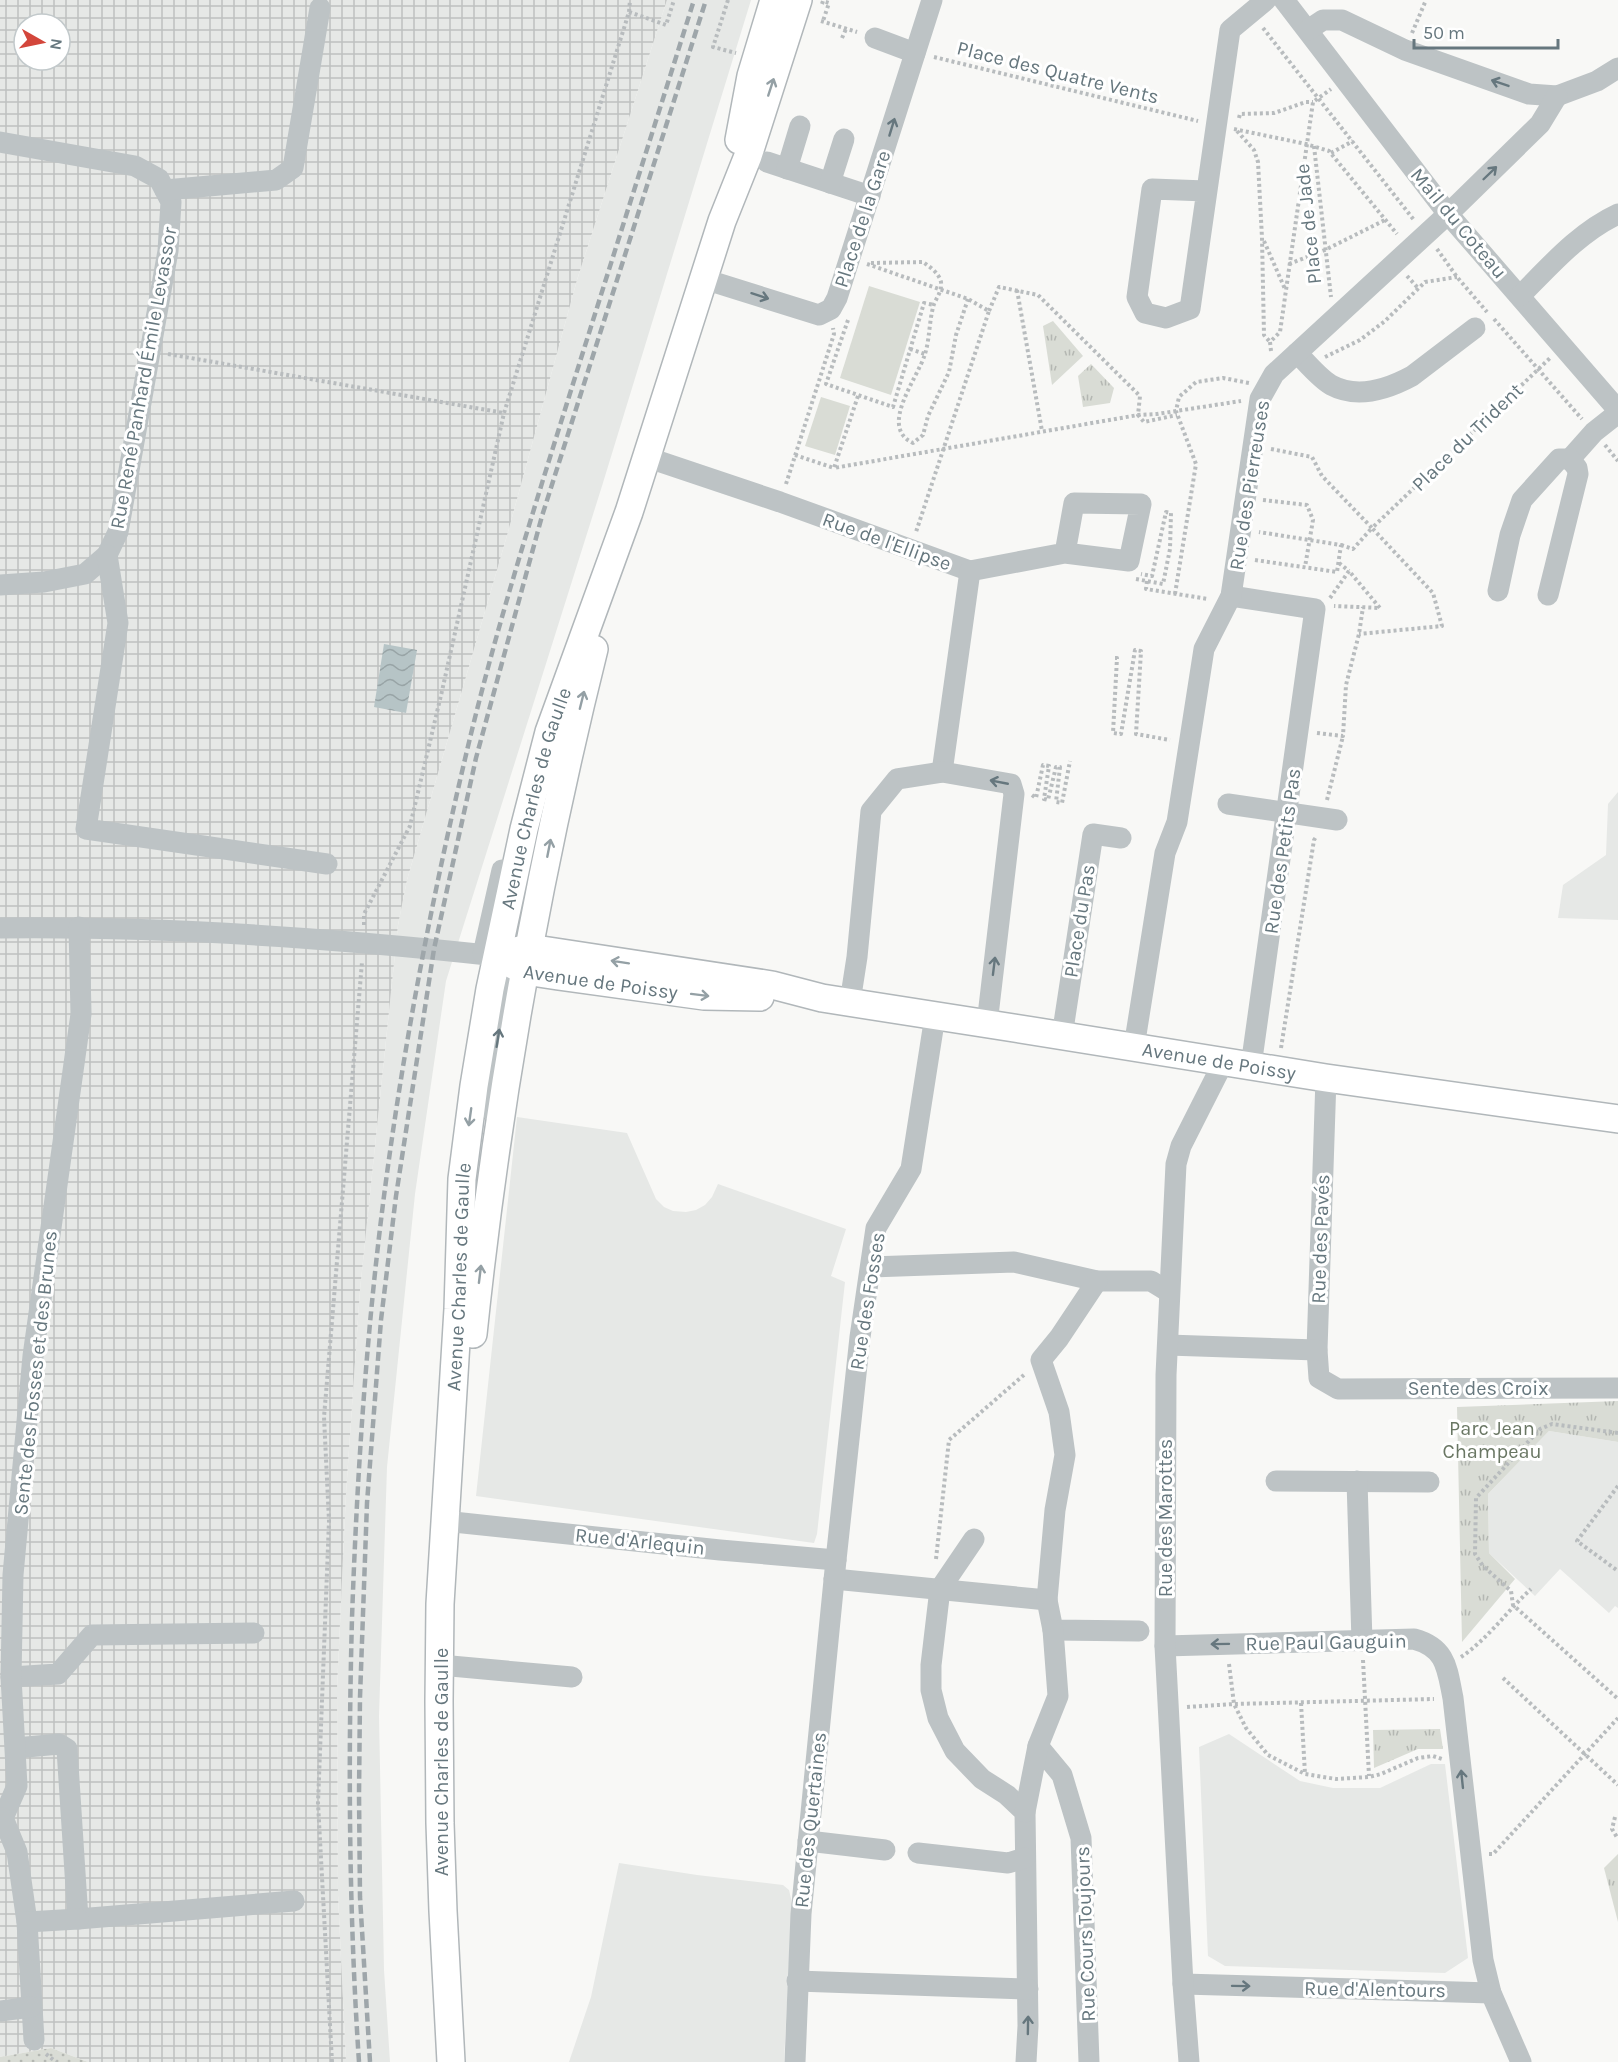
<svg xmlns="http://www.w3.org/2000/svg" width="1618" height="2062" font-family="Karla,sans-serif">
  <defs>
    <pattern id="industrial-grid" width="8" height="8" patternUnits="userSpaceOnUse" patternTransform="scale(1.5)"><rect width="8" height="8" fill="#e6e8e6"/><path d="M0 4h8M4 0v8" fill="none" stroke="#bec1c0"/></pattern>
    <pattern id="grass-dots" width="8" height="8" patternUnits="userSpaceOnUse" patternTransform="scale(1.5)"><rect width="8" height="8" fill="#d9dcd5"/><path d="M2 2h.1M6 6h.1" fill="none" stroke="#b4b7b2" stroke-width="1.8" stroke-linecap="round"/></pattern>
    <pattern id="park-tufts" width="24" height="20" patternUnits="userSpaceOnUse" patternTransform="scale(1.5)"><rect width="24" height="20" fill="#d9dcd5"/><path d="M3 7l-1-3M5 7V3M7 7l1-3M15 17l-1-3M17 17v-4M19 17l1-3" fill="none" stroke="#b4b7b2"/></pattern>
    <pattern id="water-waves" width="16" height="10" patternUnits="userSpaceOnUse" patternTransform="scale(1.5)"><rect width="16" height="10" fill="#b6c4c6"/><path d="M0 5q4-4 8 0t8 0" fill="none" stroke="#98a4a6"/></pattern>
  </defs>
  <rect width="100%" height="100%" fill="#f8f8f6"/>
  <g fill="#e6e8e6">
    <path d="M667,0H751L602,486L446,981L415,1194L387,1467L379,1716L384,1970L390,2062H346L338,1895L337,1689L346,1493L360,1290L398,925L407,880L508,532L577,280Z"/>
    <path d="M1618,792V920L1558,918L1563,885L1606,855L1608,804Z"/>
    <path d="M517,1117L627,1133L656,1199L664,1207L673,1211L686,1212L696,1210L705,1205L712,1197L718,1184L846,1229L831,1276L845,1282L817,1534L814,1543L476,1496Z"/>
    <path d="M1549,1431L1618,1442V1608L1615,1606L1609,1613L1560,1569L1535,1596L1489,1553L1488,1494Z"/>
    <path d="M1229,1734L1300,1781L1333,1788H1380L1431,1764H1445L1468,1958L1445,1973L1225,1966L1208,1956L1199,1747Z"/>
    <path d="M619,1863L697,1875L783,1885L789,1890L792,1903L784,2062H569L591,1997Z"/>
  </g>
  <path fill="url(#industrial-grid)" fill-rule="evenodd" d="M0,0H667L577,280L508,532L407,880L398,925L360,1290L346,1493L337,1689L338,1895L346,2062H88L51,2048L0,2057ZM24,24H60V60H24Z"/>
  <path fill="url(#grass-dots)" d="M51,2048L88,2062H0V2057Z"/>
  <g fill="url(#park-tufts)">
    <path d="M1053,321L1083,356L1052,385L1043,326Z"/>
    <path d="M1091,364L1114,388L1110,403L1083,407L1078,376Z"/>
    <path d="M1618,1401V1442L1549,1431L1488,1494L1489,1553L1515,1579L1462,1642L1457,1407Z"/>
    <path d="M1440,1729L1443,1749H1418L1374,1768L1373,1730Z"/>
    <path d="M1618,1854V1922L1604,1868Z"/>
  </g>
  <g fill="#d9dcd5">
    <path d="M869,286L920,302L891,395L840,378Z"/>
    <path d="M821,397L850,406L835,455L805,446Z"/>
  </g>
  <path fill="url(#water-waves)" d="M384,644L417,650L406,713L374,707Z"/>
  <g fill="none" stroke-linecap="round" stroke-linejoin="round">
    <defs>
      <g id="major">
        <path d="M739,140L751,76L774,0"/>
        <path id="s1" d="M511,952L529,948L772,985L822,998L1014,1028L1326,1078L1618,1119"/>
        <path id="s2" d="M511,964L525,971L558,976L704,996L760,997"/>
        <path d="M473,1334C497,1103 538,874 594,649"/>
        <path id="s3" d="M451,2062L443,1911L440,1823L439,1701L440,1604L458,1309L462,1179L474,1086L490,989L524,829L549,732L629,512L722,221L748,156L798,0"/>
      </g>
    </defs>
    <use href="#major" stroke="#b1b7ba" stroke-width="30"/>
    <g stroke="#b8bcbe" stroke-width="4" stroke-dasharray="3 3" stroke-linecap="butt">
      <path d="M728,0L713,47L736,53"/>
      <path d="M822,4L823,1L829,3L823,21"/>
      <path d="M629,12L666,25L674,0"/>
      <path d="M821,21L857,32"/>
      <path d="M1263,28L1414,220"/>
      <path d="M1412,33L1426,0"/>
      <path d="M842,38L846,29"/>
      <path d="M934,57L1198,121"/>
      <path d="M1239,118L1240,114L1274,113L1306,102H1313"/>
      <path d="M1234,129L1306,144L1329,151L1397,234"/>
      <path d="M1237,131L1254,150L1258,162L1262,238L1264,335L1270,342"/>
      <path d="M1314,146L1331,297"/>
      <path d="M1331,153L1353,141"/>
      <path d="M1264,241L1285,289"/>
      <path d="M1437,249L1457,277L1487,312"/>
      <path d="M871,263L923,262C930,267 939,273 941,282C942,291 937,297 934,304C929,320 930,338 925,354C918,378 878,427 913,443L923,435L928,416L949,372L956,335L968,299"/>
      <path d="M867,264L968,299L989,311L916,532"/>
      <path d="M1289,264L1325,250L1385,220"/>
      <path d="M1407,276L1419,289"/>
      <path d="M1017,290L1042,431"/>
      <path d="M989,311L999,287L1038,295L1140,396L1138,415L1144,422L1177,415"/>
      <path d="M1494,319L1582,419"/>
      <path d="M848,320L826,384L893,407L924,303L934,305"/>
      <path d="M910,349L925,354"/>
      <path d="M1271,351L1270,342L1280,332L1313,102L1331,89"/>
      <path d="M168,354L504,413"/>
      <path d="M1325,357L1360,340L1385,321L1425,282L1457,277"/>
      <path d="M858,396L834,468L1138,415L1157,414L1241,401"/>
      <path d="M1605,445L1618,461"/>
      <path d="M1271,449L1312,457L1322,476L1372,528L1550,358"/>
      <path d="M795,455L834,468"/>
      <path d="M786,484L834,334L833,328"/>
      <path d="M1263,500L1307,505L1313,520L1305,567"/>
      <path d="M1341,545L1353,549L1372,528L1433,593L1442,626L1359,634"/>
      <path d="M1255,560L1337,572L1341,545L1259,532"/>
      <path d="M1339,563L1349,571"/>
      <path d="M1136,579L1163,584L1170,549L1171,513L1166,512L1152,576L1141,574"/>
      <path d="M1147,581L1146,589L1208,599"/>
      <path d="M1175,594L1196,464L1176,411L1179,397L1196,382L1223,378L1249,383"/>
      <path d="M1330,598L1349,571L1380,608L1334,606"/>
      <path d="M1115,658H1117L1113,733L1121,734L1135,650L1141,651L1136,734L1170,740"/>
      <path d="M1317,733L1343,736L1346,685L1359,634L1363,607"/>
      <path d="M1032,795L1036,798L1043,765L1049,766L1044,799L1048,800L1056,767H1060L1056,802L1062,803L1070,761"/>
      <path d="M1327,800L1343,736"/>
      <path d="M364,925V914L410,826L442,691L504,413L629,12L630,0"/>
      <path d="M1281,1048L1314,840L1316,837"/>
      <path d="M1618,1433L1552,1424L1540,1429L1476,1498L1475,1554L1483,1566L1511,1591L1513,1605L1618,1699"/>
      <path d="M1618,1486L1577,1541L1618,1571"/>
      <path d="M936,1559L949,1440L1025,1374"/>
      <path d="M1461,1657C1488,1639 1508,1610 1531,1589"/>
      <path d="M1363,1660L1369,1776"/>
      <path d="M1229,1664L1234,1704L1246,1728L1268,1755L1305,1774L1336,1779L1369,1777L1381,1774L1418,1758L1433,1756L1442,1759"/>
      <path d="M1503,1678L1618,1785"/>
      <path d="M1301,1703L1305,1774"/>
      <path d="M1187,1707L1234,1704L1434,1699"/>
      <path d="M1615,1817L1612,1829L1618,1839"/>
      <path d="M1489,1854H1493L1618,1718"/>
      <path d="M46,2054L56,2062"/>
      <path d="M332,2062L318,1803L329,1521L324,1417L362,962"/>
    </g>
    <g stroke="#bdc3c5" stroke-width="21">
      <path d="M1284,0L1448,214L1618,410"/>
      <path d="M1308,30L1323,20H1342L1405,50L1529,94L1557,96L1597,81L1618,68"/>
      <path d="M875,38L915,53"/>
      <path d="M0,142L135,166L159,179L171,202L168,251L118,532L107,555L85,574L44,582L0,585"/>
      <path d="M767,162L870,196"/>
      <path d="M787,169L800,126"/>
      <path d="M830,183L844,139"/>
      <path d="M165,190L276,180L293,168L320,8"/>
      <path d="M1206,191L1152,189L1137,297L1145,313L1166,318L1190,309L1230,30L1266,0"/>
      <path d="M704,279L819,315L831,309L837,298L932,0"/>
      <path d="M1520,296C1549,267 1579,232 1618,214"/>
      <path d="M1297,353C1307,363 1319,378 1331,385C1357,399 1388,389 1412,376L1475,328"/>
      <path d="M646,457L780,502L970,571"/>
      <path d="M1570,459L1594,432L1618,413"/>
      <path d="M107,555L118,623L86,829L327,864"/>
      <path d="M970,571L1065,553L1129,561L1141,504L1074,503L1065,553"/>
      <path d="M1498,591L1510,535L1522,500L1559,459H1570L1577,468L1578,474L1548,595"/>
      <path d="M1231,596L1315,609L1251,1066"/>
      <path d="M942,772L970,571"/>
      <path d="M1228,804L1337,820"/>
      <path d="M0,928C166,926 332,938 497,956"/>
      <path d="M483,954L502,870"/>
      <path d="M850,1002L857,957L871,811L897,779L942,772L1011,784L1014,794L987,1024"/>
      <path d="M1062,1036L1093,834L1121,838"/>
      <path d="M1134,1047L1165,853L1177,822L1204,649L1231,596L1260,399L1274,374L1448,214L1540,124L1557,96"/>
      <path d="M1326,1078L1317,1350L1319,1378L1338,1389L1618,1388"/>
      <path d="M491,1110L496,1053L511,964"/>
      <path d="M871,1267L1014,1262L1097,1281H1151L1169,1292"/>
      <path d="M1168,1345L1317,1350"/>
      <path d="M1276,1481L1429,1482"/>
      <path d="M1357,1481L1362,1641"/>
      <path d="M444,1521L720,1550L836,1560"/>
      <path d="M974,1539L940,1589L931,1665V1690L938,1718L955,1751L982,1779L1007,1795L1025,1812L1028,2026L1026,2062"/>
      <path d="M834,1579L1047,1600L1053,1630L1139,1631"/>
      <path d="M1047,1600L1055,1510L1065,1455L1059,1412L1041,1360L1059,1338L1097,1281"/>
      <path d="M1165,1646L1414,1639C1447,1648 1447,1669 1453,1698L1483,1960L1491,1993L1521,2062"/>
      <path d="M451,1666L572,1677"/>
      <path d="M11,1677L58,1674L92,1635L254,1633"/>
      <path d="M1038,1746L1062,1775L1081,1838L1089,2062"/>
      <path d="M16,1748L59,1744L67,1749L78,1919L294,1901"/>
      <path d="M1025,1812L1038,1746L1058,1696L1053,1630"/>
      <path d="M3,1818L17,1786L11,1677L13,1575L33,1356L81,1014L79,927"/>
      <path d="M3,1818L17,1852L27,1922L34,2040"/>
      <path d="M808,1841L885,1850"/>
      <path d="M918,1853L1008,1863L1025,1858"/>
      <path d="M27,1922L78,1919"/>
      <path d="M797,1981L1028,1989"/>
      <path d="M1183,1984L1491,1993"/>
      <path d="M0,2011L31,2007"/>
      <path d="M795,2062L801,1914L836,1560L860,1337L876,1228L911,1169L935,1016"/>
      <path d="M1189,2062L1183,1984L1165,1646L1166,1375L1176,1164L1181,1146L1224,1061"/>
    </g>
    <use href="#major" stroke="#fff" stroke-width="27"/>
    <g stroke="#9ea6aa" stroke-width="4.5" stroke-dasharray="9 4.5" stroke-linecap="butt">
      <path d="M359,2062C349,1914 348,1766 352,1618C357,1477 366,1336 384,1196C403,1049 431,903 465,759C493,639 530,521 567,403C609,269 652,134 694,0"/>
      <path d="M370,2062L360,1897L359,1794L360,1697L367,1503L381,1320L396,1196L434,949L476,758L542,516L706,0"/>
    </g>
  </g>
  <defs><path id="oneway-shaft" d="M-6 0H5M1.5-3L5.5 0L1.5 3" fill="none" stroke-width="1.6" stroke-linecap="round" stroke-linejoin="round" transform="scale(1.5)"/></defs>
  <g stroke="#66777e">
    <use href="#oneway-shaft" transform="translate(1500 83) rotate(-161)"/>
    <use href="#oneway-shaft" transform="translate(892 127) rotate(-73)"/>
    <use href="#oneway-shaft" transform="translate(1490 173) rotate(-44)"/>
    <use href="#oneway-shaft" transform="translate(760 296) rotate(18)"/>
    <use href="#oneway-shaft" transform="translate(999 782) rotate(-169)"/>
    <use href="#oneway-shaft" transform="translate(994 966) rotate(-83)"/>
    <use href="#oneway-shaft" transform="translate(498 1038) rotate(-81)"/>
    <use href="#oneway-shaft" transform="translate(1220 1644) rotate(179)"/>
    <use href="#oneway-shaft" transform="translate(1462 1779) rotate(-96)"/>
    <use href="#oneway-shaft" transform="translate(1241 1986) rotate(1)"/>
    <use href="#oneway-shaft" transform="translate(1028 2025) rotate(-89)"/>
  </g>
  <g stroke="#94a0a5">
    <use href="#oneway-shaft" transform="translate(771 87) rotate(-72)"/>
    <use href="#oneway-shaft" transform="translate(582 700) rotate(-76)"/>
    <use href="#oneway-shaft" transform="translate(549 848) rotate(-79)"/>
    <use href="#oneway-shaft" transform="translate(620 962) rotate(-171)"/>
    <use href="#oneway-shaft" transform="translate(700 995) rotate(7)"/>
    <use href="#oneway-shaft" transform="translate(470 1117) rotate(98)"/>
    <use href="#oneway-shaft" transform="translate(480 1274) rotate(-83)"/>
  </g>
  <g text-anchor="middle" stroke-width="6" stroke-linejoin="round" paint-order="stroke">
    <g font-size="20" fill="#66777e" stroke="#fff">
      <text transform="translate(1058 72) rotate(14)" y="7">Place des Quatre Vents</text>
      <text transform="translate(862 219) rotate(-72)" y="7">Place de la Gare</text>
      <text transform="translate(1459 223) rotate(50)" y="7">Mail du Coteau</text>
      <text transform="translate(1308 224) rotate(-96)" y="7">Place de Jade</text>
      <text transform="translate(143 378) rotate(-80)" y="7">Rue René Panhard Émile Levassor</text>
      <text transform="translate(1467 437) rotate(-44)" y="7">Place du Trident</text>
      <text transform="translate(1249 485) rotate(-81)" y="7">Rue des Pierreuses</text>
      <text transform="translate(887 541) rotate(20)" y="7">Rue de l'Ellipse</text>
      <text dy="7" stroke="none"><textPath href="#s3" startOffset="1272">Avenue Charles de Gaulle</textPath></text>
      <text transform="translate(1282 851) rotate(-82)" y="7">Rue des Petits Pas</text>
      <text transform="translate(1079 921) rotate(-81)" y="7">Place du Pas</text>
      <text dy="7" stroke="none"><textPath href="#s2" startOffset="92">Avenue de Poissy</textPath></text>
      <text dy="7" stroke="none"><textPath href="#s1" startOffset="718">Avenue de Poissy</textPath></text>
      <text transform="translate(1320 1239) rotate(-88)" y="7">Rue des Pavés</text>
      <text dy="7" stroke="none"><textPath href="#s3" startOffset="786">Avenue Charles de Gaulle</textPath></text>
      <text transform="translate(867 1301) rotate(-81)" y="7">Rue des Fosses</text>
      <text transform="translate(35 1373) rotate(-84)" y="7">Sente des Fosses et des Brunes</text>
      <text x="1478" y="1395">Sente des Croix</text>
      <text transform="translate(1165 1518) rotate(-90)" y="7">Rue des Marottes</text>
      <text transform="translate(640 1541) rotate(6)" y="7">Rue d'Arlequin</text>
      <text transform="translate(1326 1642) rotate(-1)" y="7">Rue Paul Gauguin</text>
      <text transform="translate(441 1762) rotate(-90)" y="7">Avenue Charles de Gaulle</text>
      <text transform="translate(810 1820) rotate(-84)" y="7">Rue des Quertaines</text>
      <text transform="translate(1085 1934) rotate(-92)" y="7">Rue Cours Toujours</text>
      <text transform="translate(1375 1989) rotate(1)" y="7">Rue d'Alentours</text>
    </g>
    <g font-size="20" fill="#6a7764" stroke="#fff">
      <text x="1492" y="1435">Parc Jean<tspan x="1492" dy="23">Champeau</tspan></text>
    </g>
  </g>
  <g transform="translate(42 42) rotate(99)"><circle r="28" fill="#ffffff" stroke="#c2c9cb" stroke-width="1.5"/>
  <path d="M0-4.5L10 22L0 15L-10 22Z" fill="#d3463b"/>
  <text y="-9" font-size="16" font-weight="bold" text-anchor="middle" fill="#66777e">N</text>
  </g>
  <path d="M1414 39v9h144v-9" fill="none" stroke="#66777e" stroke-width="3"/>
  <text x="1423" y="39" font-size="18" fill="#66777e" stroke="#ffffff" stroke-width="4.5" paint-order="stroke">50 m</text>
</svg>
